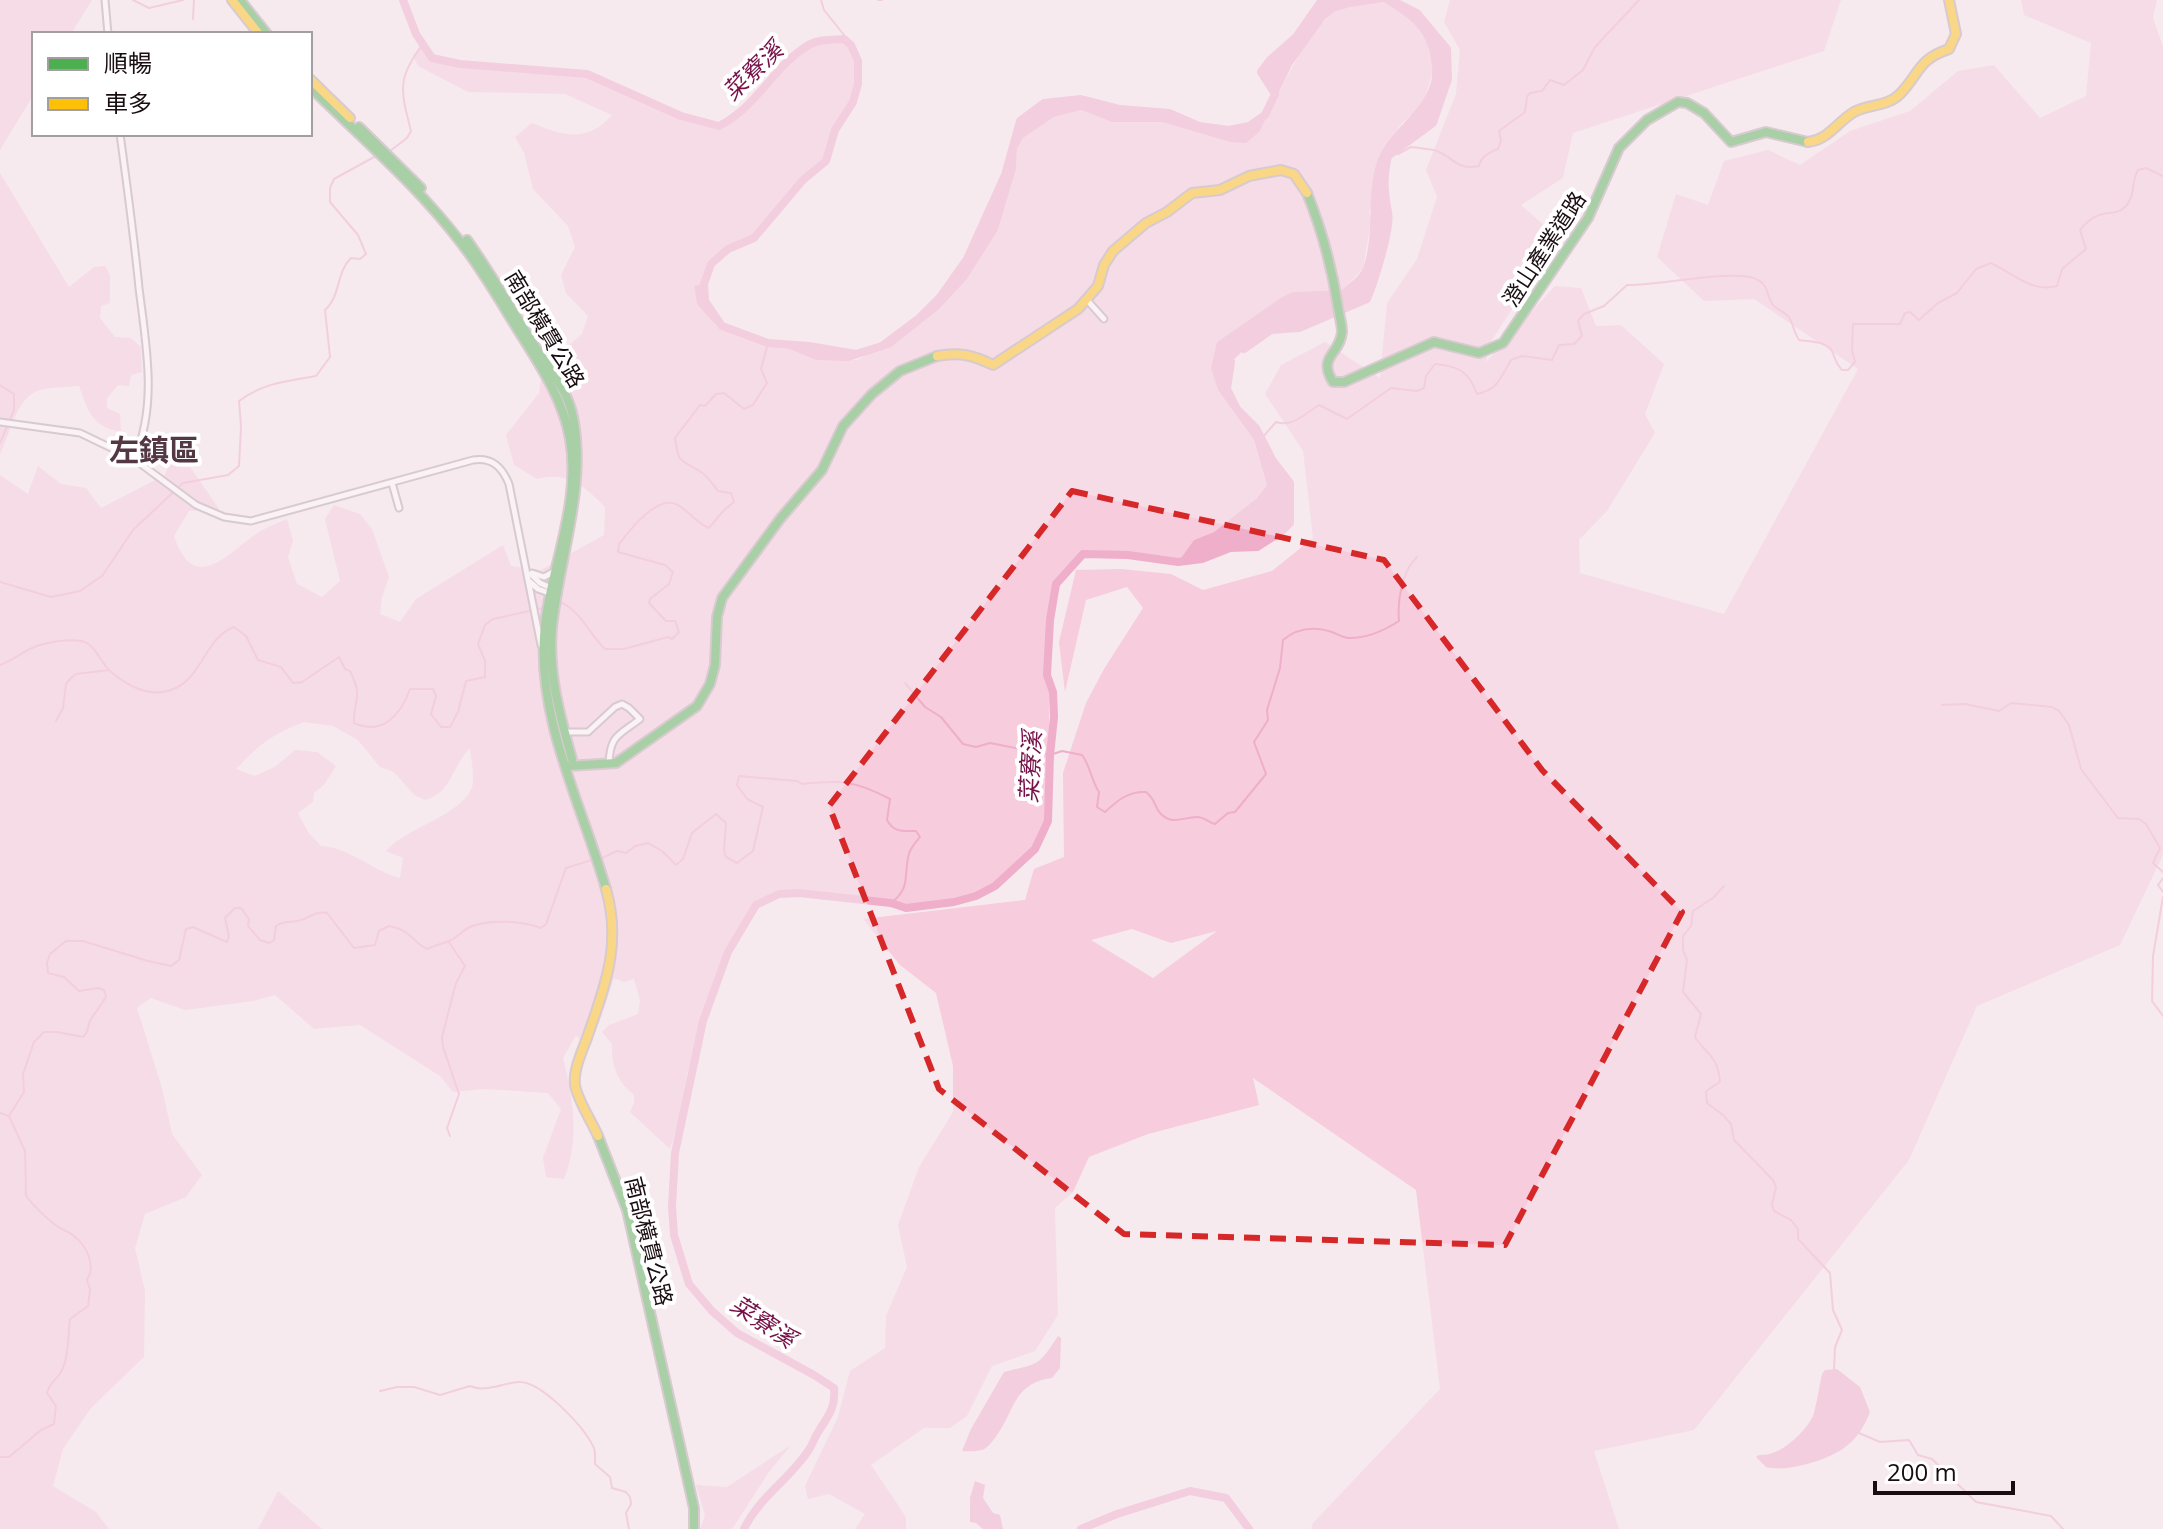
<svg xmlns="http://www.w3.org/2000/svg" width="2163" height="1529" font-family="'Open Sans','Noto Sans TC',sans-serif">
  <rect width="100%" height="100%" fill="#f6eaee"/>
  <g fill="#f7ccdd" fill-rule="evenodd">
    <path d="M0,0H92L71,34H34V94L0,150Z"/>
    <path d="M1450,0H1841L1824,51L1573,133L1563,178L1521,205L1545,226L1550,250L1490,343L1486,362L1555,286L1581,288L1596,326L1621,325L1664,364L1645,414L1655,433L1607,511L1579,540L1580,573L1724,614L1858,369L1754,299L1704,301L1657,257L1676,194L1708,205L1724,161L1768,150L1800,165L1850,131L1910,111L1958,71L1994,65L2040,118L2086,96L2091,43L2024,15L2021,0H2157L2153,18L2163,47V855L2120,945L1977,1006L1909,1160L1694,1430L1594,1451L1619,1529H1311L1313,1523L1440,1389L1416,1190L1253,1078L1259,1105L1148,1134L1089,1157L1073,1192L1055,1208L1058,1315L1035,1351L992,1366L967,1416L950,1428H924L871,1465L906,1517V1529H855L865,1514L829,1494L808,1499L805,1486L838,1417L850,1371L885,1348L886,1316L907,1267L898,1225L919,1167L953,1112V1066L936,993L900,965L863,919L1025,900L1034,869L1064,857L1063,773L1086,703L1104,669L1143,608L1127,587L1086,600L1065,692L1059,642L1076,570L1121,569L1171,574L1203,590L1272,571L1313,538L1303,451L1265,394L1281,365L1325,342L1380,378L1387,303L1417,259L1437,197L1426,170L1456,94L1460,50L1444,22ZM1132,929L1171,943L1217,931L1153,978L1091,940Z"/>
    <path d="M1384,2L1418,24L1426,38L1433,70L1423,105L1402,123L1387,144L1369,213L1371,221L1363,269L1342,290L1292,292L1282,297L1217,342L1218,390L1254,440L1267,485L1257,498L1214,532L1194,540L1178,562L1128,555L1083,554L1056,584L1050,620L1048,821L1035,849L995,886L976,896L906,908L891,903L799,893L779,894L757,905L728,952L703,1021L687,1074L683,1108L670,1149L630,1112L634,1103V1095C617,1082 611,1065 612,1044L602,1032L609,1025L638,1014L640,1000L634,979L624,982L614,978L601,1018L587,1049L576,1035L563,1058C573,1099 580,1139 564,1179L546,1177L543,1158L561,1109L548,1093L485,1089L453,1092L440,1076L360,1025L314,1029L275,995L253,1001L185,1010L151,998L137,1008L162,1088L172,1134L202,1175L186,1197L145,1214L135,1248L145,1291L144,1357L91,1408L63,1449L53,1486L96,1512L109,1529H0V475L28,494L38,466L61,484L86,488L101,508L165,475L171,460V439L219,509L189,511L174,536C194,596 227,554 259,532C267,527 278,523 287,519L293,541L288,557L297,584L322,597L340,581L325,519L334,505L360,514L372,529L389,577L382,597L380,614L400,622L416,599L503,545L511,566L541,570L604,535L605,507C584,486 568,471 537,479L514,465L506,435L539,393L541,378L557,355L582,334L588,316L566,293L561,275L575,247L568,226L533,189L524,153L515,137L532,123C561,135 587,144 612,115L565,94L468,92L418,66L413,56L421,44L432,58L460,64L587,74L681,116L719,126C758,106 772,68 807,46C818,40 831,40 844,39L851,45L858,61V84L853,102L835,130L826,161L803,180L754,238L728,249L711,264L704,284L694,286L697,304L728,332L772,347H787L816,360H858L922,323L967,279L998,230L1016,169L1017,149L1023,138L1054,117L1081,110L1112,122H1162L1230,142L1260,131C1275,102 1308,26 1335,12C1349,4 1369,4 1384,2ZM304,722L333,726L358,740L380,767L394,772L414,795L425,800C453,792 451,767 470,748C471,759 475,777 472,787C462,816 406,827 386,851L403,858L400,878C371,870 351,848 321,846L308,832L298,813L313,802L314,793L324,785L336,766L317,752L295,750L276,766L255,776L236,769C261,743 271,735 304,722Z"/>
    <path d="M0,173L69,287L94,267L105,266L110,275V303L101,306L100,318L115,337L131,338L141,347L142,372L131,375L129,386L118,385L107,398V408L120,414L121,431C92,429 87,408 79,386C67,387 52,387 40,390C15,398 11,433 0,454Z"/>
    <path d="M791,1445L769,1472L732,1529H700L705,1515L696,1485L727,1487Z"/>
    <path d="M278,1491L322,1529H258Z"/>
  </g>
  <g fill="#efaec9">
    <path d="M1322,0H1391L1417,13L1447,49L1448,79L1433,123L1388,156C1383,177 1384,192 1388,212C1392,227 1374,284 1367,299L1299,328L1271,330L1249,345L1229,364L1227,389L1237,409L1256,428L1273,461L1290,483V523L1281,532L1257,547L1230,548L1202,559L1178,562L1194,540L1214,532L1257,498L1267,485L1254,440L1218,390L1211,368L1217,342L1282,297L1292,292L1342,290C1349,283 1360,276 1363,268C1376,234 1365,194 1378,159C1391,126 1436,105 1432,67C1428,29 1413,21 1384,2L1350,7L1336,11L1325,19L1292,65L1260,131L1246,143L1230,142L1162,122H1112L1081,110L1054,117L1023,138L1017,149L1016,169L998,230L967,279L938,310L891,347L849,361L816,360L787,348L772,347L728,332L713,322L697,304L694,286L704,284L705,301L722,326L768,343L809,346L856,354L882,346L918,319L940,297L967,259L1005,175L1020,121L1044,103L1081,99L1120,109L1169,113L1199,126L1229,130L1249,126L1265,115L1275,94L1261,72L1270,60L1296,37Z"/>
    <path d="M1058,1336L1061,1338L1060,1368L1052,1378C1013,1383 1015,1411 995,1438C991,1443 987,1449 981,1450C975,1452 968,1451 962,1451L971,1429L1004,1372C1039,1363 1037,1368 1058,1336Z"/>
    <path d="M1837,1369L1860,1387L1870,1412C1865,1424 1859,1436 1849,1444C1833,1459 1787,1473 1766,1467L1756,1457L1759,1455C1779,1457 1804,1434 1813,1416C1815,1413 1821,1378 1822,1374L1825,1370Z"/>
    <path d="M975,1481L985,1485L983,1498L993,1513L1000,1515L1003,1529H983L976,1523L970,1522V1498Z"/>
  </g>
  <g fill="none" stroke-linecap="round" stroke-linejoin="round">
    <g stroke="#efaec9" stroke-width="2">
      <path d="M133,0L149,8L183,0"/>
      <path d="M821,0L824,10L844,35V39"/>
      <path d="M878,0H882"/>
      <path d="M193,19L194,0"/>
      <path d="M390,151L407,138L411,131C401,91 396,79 423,44"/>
      <path d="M1393,152L1398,154L1411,147C1419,148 1430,149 1437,151C1453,157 1457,171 1479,166C1481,157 1489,152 1498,149L1501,141L1499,131L1525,112L1527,97L1530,93L1542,91L1550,80L1564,85L1583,70L1595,47L1639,0"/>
      <path d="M0,385L14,394V410L0,443"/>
      <path d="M1262,438L1276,422C1292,428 1306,413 1319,405L1347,419L1391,388L1417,391L1424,388L1426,376L1435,364C1459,366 1469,372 1477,394C1498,390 1501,377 1511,360L1522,356L1552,360L1559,345L1574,344L1582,336L1578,321L1584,314L1604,306L1627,285C1656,286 1738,268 1758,280C1770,286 1766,298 1774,306C1778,310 1785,312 1789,317C1793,323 1794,333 1799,340C1809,342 1827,341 1832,351C1836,360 1835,363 1842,370H1848L1855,362L1852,350L1853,324H1900L1905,313L1910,312L1919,320L1938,303L1957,293L1976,269L1991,263C2013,273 2031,293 2057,286L2062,269L2086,249L2080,230C2100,205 2113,219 2125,207C2136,196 2131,181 2138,170L2146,168L2163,176"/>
      <path d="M0,582L51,597L80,591L102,576L133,530L183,483L228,475L239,466L241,426L239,401C263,383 287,381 316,376L330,357L325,310C341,296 336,272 351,258L360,259L366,254L358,235L330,202V188L334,179L376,156"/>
      <path d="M557,605L563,603C582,614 589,633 605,649H624L668,637L672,639L679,632L675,621H666L649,603L650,599L669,584L673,572L665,565L618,552L619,544C630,530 658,493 678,505C690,512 696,523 709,528L724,510L734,502L731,493L718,491C713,485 708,476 701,472C680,458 679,466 675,438L700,405L705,406L716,394L724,393L744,409L753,405L767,383L761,369L768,343"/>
      <path d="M0,665C12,661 21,653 32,648C44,642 68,639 81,641C95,643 100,662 110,671C126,685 149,698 171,690C203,679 204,638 234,627L246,636L258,660L281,667L293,683L302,682L339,657L345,669L350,671C364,699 353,699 354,723C384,736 401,714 410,689H433L436,696L431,714L441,727H450L458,712L466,681L485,677V661L478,644L485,625L493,619L543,608"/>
      <path d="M905,683L925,707L941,717L963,744L976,747L990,743L1050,755L1062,751L1082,755C1091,767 1091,780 1099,792L1097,807L1105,812C1117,801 1128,791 1146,792C1156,800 1154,806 1160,813C1172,826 1183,817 1197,817C1204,817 1208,822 1215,824L1228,813L1235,812L1266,774L1254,742L1268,720L1267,710L1280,668L1283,640C1297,628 1314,626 1332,632C1337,634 1345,639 1350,638C1367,638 1385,630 1399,621C1397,601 1402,571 1417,557"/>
      <path d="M1942,705L1965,704L1999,711L2011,703L2052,707L2059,711L2069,725L2081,769L2118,818L2139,819L2146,824L2160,848L2153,863L2163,872"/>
      <path d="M56,721L63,708L66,684L71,678L76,674L109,670"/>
      <path d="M602,858L617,851L626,853L635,846L648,843L662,851L676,865L683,859L692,833L716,814L726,823L724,850L726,857L737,863L753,851L763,807L747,799L737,785L739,776L797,781L802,784C841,780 854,780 890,799L887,820C894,833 903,831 916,831L920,837C916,842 911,847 909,854C903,874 912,887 891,903"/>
      <path d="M2163,878L2158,885L2163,892"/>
      <path d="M1724,886L1713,898L1693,911L1691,926L1683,936V950L1687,960L1683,992L1701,1014L1695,1037C1707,1055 1718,1056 1720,1082L1706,1091L1707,1103L1723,1115L1731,1124L1734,1140L1773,1180L1776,1187L1772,1205L1774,1211L1791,1220L1798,1229V1239L1830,1273L1833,1310L1842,1330L1835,1347L1834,1369"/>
      <path d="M2163,897L2153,956L2152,1001L2163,1016"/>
      <path d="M449,942L465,966L456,983L442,1037L443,1047L459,1094L447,1128L450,1136"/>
      <path d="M0,1113L9,1116"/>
      <path d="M380,1391L397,1387H414L440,1395L470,1386C486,1393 502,1383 519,1382C541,1381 583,1426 593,1446C596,1451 595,1458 595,1464L610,1477L612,1488L626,1492L630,1497L631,1504L626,1513L629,1529"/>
      <path d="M1859,1433L1880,1442L1909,1440L1918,1455L1932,1459L1976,1502L2051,1516L2063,1529"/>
      <path d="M0,1457H9L41,1430L54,1424L56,1406L47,1393C50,1382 56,1380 61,1372C69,1358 68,1335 70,1319L88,1306L90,1290L87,1280C96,1266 87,1246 74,1236C68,1231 59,1229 53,1223C43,1215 34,1206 26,1196L25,1151L9,1116L24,1092L23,1074L34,1042L44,1032H57L83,1037C90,1030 87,1026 91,1019C96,1011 102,1005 106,996L104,990L98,988L79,991L64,977L48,973L47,963L50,954L66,941H83L148,961L171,966L179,960L186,929L193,927L227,942L229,936L225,918L235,908H241L249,919L248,926L260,940L269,943L274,940L276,926C287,919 291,924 301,920C312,917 314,911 327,913L354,948L375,945L379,931L389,926C413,931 411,941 427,949C435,945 443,944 451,940C458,937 464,929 472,926C492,919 522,921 541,928L546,924L566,868L595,859"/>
    </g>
    <g stroke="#efaec9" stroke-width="8">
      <path d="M403,0L416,34L432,58L460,64L587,74L681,116L719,126C758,106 772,68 807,46C818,39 831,40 844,39L851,45L858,61V84L853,102L835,130L826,161L803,180L754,238L728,249L711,264L704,284L705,301L722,326L768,343L809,346L856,354L882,346L918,319L940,297L967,259L1005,175L1020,121L1044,103L1081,99L1120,109L1169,113L1199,126L1229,130L1249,126L1265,115L1275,94L1261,72L1270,60L1296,37L1322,0"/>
      <path d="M1244,349L1271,330L1299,328L1367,299C1373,285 1392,227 1388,212C1384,192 1383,177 1388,156L1433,123L1448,79L1447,49L1417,13L1391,0"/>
      <path d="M744,1529C759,1497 789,1480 808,1451C812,1446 814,1439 817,1434C827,1417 836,1409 834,1388L814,1375L737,1333L712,1311L689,1284L674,1235L672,1206L675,1153L703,1021L728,952L756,905L779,894L799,893L891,903L906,908L954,902L976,896L995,886L1035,849L1048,821L1050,755L1054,717L1053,692L1047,675L1050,620L1056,584L1083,554L1128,555L1178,562L1202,559L1230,548L1257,547L1281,532L1290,523V483L1273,461L1256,428L1237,409L1227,389L1231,362"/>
      <path d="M1081,1529L1117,1514L1190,1491L1226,1498L1249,1529"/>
    </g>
    <defs>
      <g id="street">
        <path d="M105,0L108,34"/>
        <path d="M120,134C127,185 134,237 139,288C146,345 158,405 134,459"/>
        <path d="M1087,300L1104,319"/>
        <path d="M0,422L80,433L134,459L196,505L224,517L251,521L473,460C492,457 502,467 509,484L541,645"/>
        <path d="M392,483L399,508"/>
        <path d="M532,573L544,577L555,571"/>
        <path d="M531,574L540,583L551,588"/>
        <path d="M530,582L538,589L552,594"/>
        <path d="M566,732H588L615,707L622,704L629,708L640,719C618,736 610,735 609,764"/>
      </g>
      <g id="fast">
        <path d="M240,0L267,34"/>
        <path d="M310,87C362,138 418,186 462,244C483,271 500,301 518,330C540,365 563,399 570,439C582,506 548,572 544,637C539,724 583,808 606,889"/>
        <path d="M359,127L421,188"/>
        <path d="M1307,193C1322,230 1332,268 1338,307C1339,315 1342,324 1342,332C1340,355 1317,356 1333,382H1344L1434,342L1479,353L1503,343L1588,218L1619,148L1647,120L1678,102L1687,103L1704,113L1731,142L1766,132L1808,142"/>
        <path d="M467,240C492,275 513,312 536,348C550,370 568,391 573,417C587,488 559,557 552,628C548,673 560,716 572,759"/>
        <path d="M568,766L616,763L697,706L710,684L715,665L717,617L722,598L780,519L822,470L843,426L872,394L900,371L937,356"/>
        <path d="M598,1136L627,1210L694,1508V1529"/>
      </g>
      <g id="slow">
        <path d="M232,0L259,34"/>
        <path d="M310,79L350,118"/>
        <path d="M1808,142C1828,140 1836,123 1854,112C1868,104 1887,107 1900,94C1921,72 1917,60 1949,49L1956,34L1949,0"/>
        <path d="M937,356C960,352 973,355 993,365L1078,309L1098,286L1104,265L1113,251L1146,223L1167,212L1192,193L1220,190L1249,176L1281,170L1294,174L1307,193"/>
        <path d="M598,1136C592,1122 577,1099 575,1085C573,1071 582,1051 587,1038C605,985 622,945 606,889"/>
      </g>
    </defs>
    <use href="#street" stroke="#b2a6aa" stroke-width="9"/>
    <use href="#fast" stroke="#b2a6aa" stroke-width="12"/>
    <use href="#slow" stroke="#b2a6aa" stroke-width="12"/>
    <use href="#street" stroke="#fefcfc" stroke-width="5"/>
    <use href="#fast" stroke="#4caf50" stroke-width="8"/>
    <use href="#slow" stroke="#ffc107" stroke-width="8"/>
  </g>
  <path d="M0 0H2163V1529H0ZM1072,491L1384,560L1542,770L1682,912L1505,1245L1124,1234L939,1089L829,806Z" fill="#f6eaee" fill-opacity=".55" fill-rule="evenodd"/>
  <path fill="none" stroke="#d62828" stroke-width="6" stroke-dasharray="16 10" stroke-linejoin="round" d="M1072,491L1384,560L1542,770L1682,912L1505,1245L1124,1234L939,1089L829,806Z"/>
  <g text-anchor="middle" stroke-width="8" stroke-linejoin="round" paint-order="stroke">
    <g font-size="22" fill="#190d12" stroke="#fff">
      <text transform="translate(1544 249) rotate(-57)" y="8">澄山產業道路</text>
      <text transform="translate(545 329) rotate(59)" y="8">南部橫貫公路</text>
      <text transform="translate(649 1241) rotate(76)" y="8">南部橫貫公路</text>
    </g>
    <g font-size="24" font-style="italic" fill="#771249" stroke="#fff">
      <text transform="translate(753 71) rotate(-44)" y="8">菜竂溪</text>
      <text transform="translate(1031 767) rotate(-87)" y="8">菜竂溪</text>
      <text transform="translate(763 1322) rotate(34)" y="8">菜竂溪</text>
    </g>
    <g font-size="30" font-weight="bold" fill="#533742" stroke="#fff">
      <text x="154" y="461">左鎮區</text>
    </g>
  </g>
  <rect x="32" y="32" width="280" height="104" fill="#ffffff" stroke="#a39ea0" stroke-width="2"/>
  <rect x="48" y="58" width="40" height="12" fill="#4caf50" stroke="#a39ea0" stroke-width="2"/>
  <text x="104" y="72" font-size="24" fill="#190d12">順暢</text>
  <rect x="48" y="98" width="40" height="12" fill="#ffc107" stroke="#a39ea0" stroke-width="2"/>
  <text x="104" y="112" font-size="24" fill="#190d12">車多</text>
  <path d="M1875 1481v12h138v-12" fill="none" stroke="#190d12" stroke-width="4"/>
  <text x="1887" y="1481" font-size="24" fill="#190d12" stroke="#ffffff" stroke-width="6" paint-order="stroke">200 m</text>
</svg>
